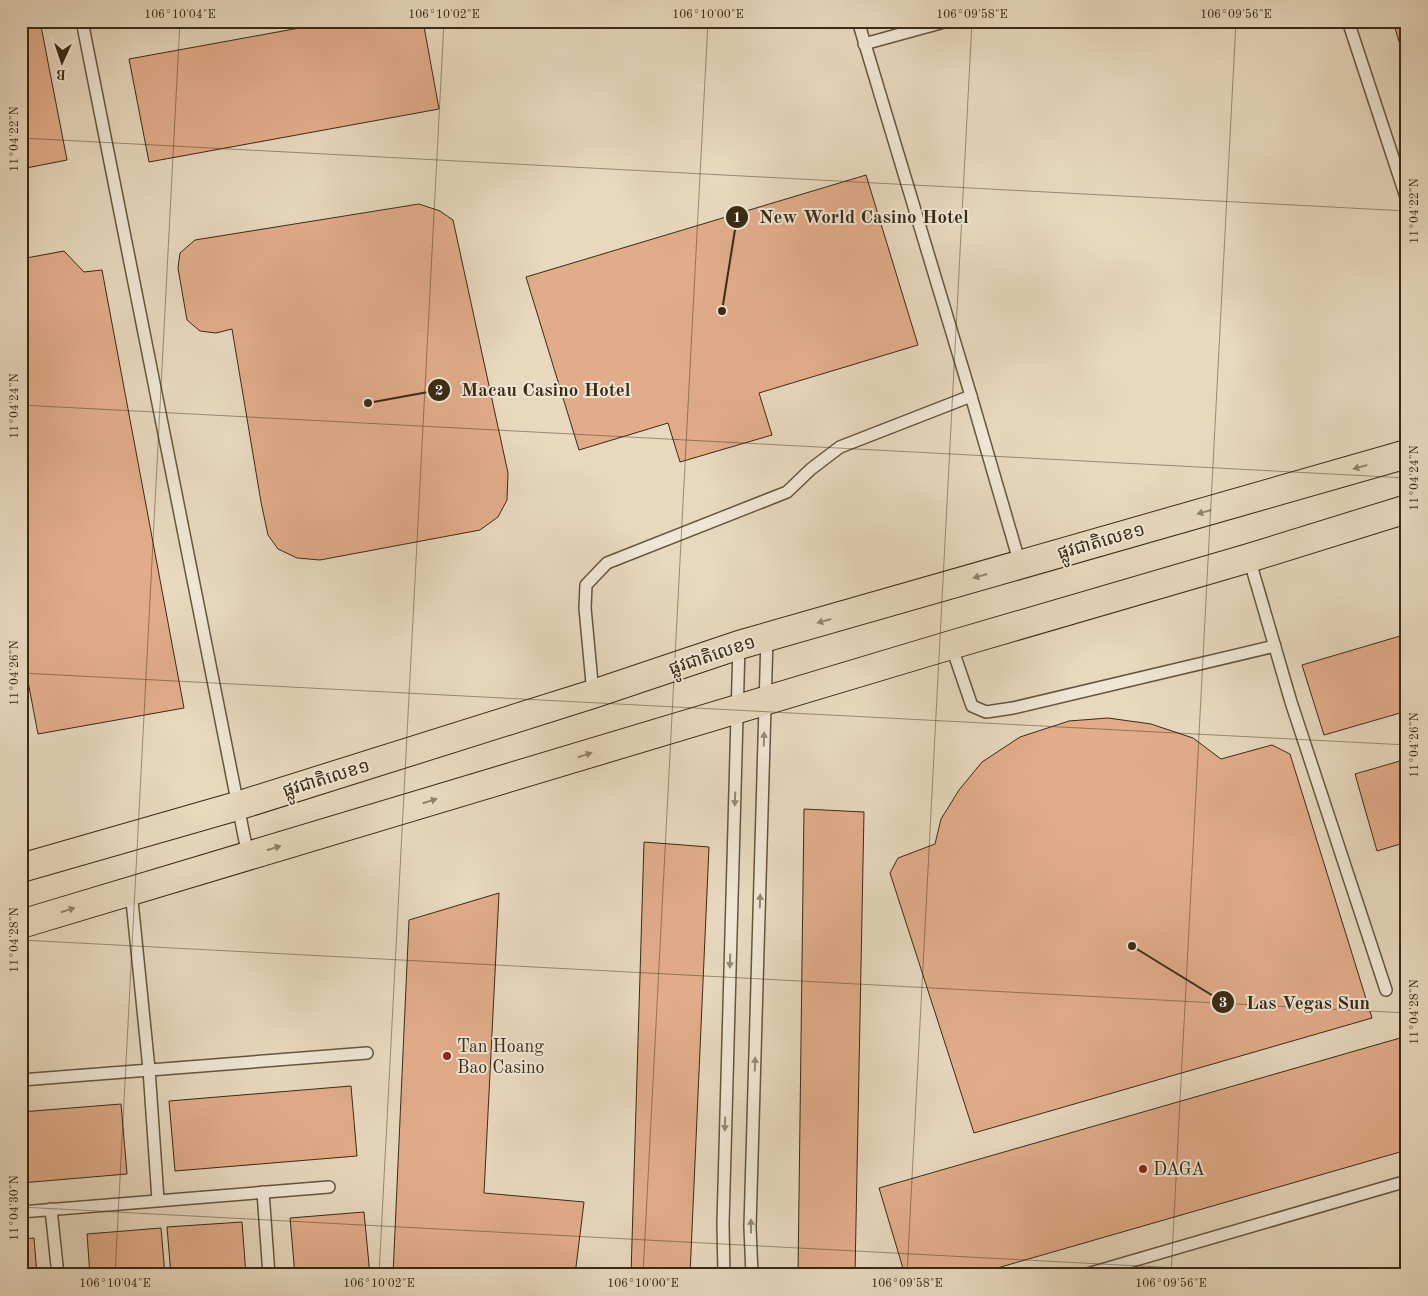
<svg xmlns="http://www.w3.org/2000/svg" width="1428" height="1296" font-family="'Old Standard TT','Noto Sans Khmer',serif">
  <rect width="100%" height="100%" fill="#e7d8be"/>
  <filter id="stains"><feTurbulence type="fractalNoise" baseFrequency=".004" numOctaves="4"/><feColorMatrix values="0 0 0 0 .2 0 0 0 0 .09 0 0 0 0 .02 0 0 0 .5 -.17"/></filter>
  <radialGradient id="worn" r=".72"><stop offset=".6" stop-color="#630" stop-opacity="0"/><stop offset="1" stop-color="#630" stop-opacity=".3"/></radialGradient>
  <g fill="#e2ac8a" stroke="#3a2a14">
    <path d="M21,21H40L67,160L21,169Z"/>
    <path d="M338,21H423L439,109L149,162L129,59Z"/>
    <path d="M1393,21H1407V69Z"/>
    <path d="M866,175L918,345L759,393L772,435L680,462L668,423L579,450L526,277Z"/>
    <path d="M419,204L440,211L453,220L508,473L507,500L498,517L480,530L320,560L297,558L278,549L268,535L261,502L232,329L216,333L200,331L187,320L178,268L180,253L195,240Z"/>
    <path d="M64,251L84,272L102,270L184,708L38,734L21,645V259Z"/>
    <path d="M1407,634V711L1324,735L1302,665Z"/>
    <path d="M1108,718L1151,724L1193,738L1221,759L1272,745L1290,754L1372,1018L974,1133L890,873L898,858L935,844L941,819L959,790L982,762L1020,737L1069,721Z"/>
    <path d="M1407,759V842L1377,851L1355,774Z"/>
    <path d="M804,809L864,812L855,1275H798Z"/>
    <path d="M644,842L709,847L690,1275H631Z"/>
    <path d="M499,893L484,1193L584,1202L575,1275H393L409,920Z"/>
    <path d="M1407,1036V1150L973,1275H905L879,1188Z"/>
    <path d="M351,1086L357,1156L175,1171L169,1101Z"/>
    <path d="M121,1104L127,1174L21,1183V1112Z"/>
    <path d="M364,1212L370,1275H295L290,1218Z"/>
    <path d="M242,1222L246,1275H171L167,1227Z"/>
    <path d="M161,1228L165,1275H90L87,1234Z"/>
    <path d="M34,1238L37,1275H21V1239Z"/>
  </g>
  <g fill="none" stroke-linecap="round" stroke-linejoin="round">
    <defs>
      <g id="lane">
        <path d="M82,21L248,856"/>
        <path d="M858,21L971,396L1020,564"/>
        <path d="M1348,21L1407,200"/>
        <path d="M864,44L948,21"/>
        <path d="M1249,558L1291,702L1386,990"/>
        <path d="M951,645L972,706L986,712L1013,708L1275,646"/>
        <path d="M593,694L585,608L586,585L607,563L787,492L811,469L840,447L971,396"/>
        <path d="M131,891L149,1069L158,1200"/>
        <path d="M21,1080L367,1053"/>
        <path d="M263,1192L269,1275"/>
        <path d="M51,1209L58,1275"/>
        <path d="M21,1212L329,1187"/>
        <path d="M724,1275L723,1224L739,645"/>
        <path d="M752,1275L750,1227L767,637"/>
        <path d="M1084,1275L1407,1181"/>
      </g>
      <g id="highway">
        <path d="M21,868L237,806L593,694L739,645L1407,454"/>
        <path d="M21,924L951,645L1249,558L1407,509"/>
      </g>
    </defs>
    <use href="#lane" stroke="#65563e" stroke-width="14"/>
    <use href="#highway" stroke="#3a2a14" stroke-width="30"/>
    <use href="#lane" stroke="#efe6d5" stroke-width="11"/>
    <use href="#highway" stroke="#e7d8be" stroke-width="28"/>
  </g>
  <defs><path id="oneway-solid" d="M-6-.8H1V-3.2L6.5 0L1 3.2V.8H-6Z" transform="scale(1.25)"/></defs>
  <g fill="#908169">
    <use href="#oneway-solid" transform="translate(1360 467) rotate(164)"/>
    <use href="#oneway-solid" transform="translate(1204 512) rotate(164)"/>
    <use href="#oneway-solid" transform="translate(980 576) rotate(164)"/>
    <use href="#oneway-solid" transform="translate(824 621) rotate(164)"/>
    <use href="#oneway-solid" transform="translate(585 755) rotate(-17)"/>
    <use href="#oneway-solid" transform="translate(430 801) rotate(-17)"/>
    <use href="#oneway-solid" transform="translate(274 848) rotate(-17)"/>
    <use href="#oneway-solid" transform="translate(68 910) rotate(-17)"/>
  </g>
  <g fill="#948874">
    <use href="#oneway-solid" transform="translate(764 739) rotate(-88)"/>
    <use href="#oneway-solid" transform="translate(735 799) rotate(92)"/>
    <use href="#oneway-solid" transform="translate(760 901) rotate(-88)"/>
    <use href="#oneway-solid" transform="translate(730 961) rotate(92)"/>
    <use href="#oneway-solid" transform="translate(755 1064) rotate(-88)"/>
    <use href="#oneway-solid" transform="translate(725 1124) rotate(92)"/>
    <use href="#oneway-solid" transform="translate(751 1226) rotate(-90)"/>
  </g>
  <path fill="none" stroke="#3a2a14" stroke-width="1" stroke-opacity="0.45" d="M21,138L1407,211M21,405L1407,478M21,673L1407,745M21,940L1407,1013M21,1207L1310,1275M115,1275L180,21M379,1275L444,21M643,1275L708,21M907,1275L972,21M1171,1275L1236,21"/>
  <g fill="#8f2418" stroke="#efe6d5" stroke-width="2">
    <circle cx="447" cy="1056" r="5"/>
    <circle cx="1143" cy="1169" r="5"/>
  </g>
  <g text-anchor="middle" stroke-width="4" stroke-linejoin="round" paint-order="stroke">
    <g font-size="18" fill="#3a2a14" stroke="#efe6d5">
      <text transform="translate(1101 541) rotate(-16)" y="6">ផ្លូវជាតិលេខ១</text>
      <text transform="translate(712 655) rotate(-18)" y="6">ផ្លូវជាតិលេខ១</text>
      <text transform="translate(326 778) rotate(-17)" y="6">ផ្លូវជាតិលេខ១</text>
    </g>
    <g font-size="18" fill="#3a2a14" stroke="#efe6d5" text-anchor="start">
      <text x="457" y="1052">Tan Hoang<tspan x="457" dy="21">Bao Casino</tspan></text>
      <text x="1153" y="1175">DAGA</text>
    </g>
  </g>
  <path fill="none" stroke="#3a2a14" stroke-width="2" d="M722 311L737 217M368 403L439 390M1132 946L1223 1002"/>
  <g fill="#3a2a14" stroke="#efe6d5" stroke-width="2">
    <circle cx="722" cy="311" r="5"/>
    <circle cx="368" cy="403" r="5"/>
    <circle cx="1132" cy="946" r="5"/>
    <circle cx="737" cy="217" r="12"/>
    <circle cx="439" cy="390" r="12"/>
    <circle cx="1223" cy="1002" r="12"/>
  </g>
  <g font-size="15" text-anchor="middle" font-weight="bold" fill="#fff">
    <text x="737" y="222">1</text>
    <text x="439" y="395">2</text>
    <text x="1223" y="1007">3</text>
  </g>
  <g font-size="19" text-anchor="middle" font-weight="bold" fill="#3a2a14" stroke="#efe6d5" stroke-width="4" stroke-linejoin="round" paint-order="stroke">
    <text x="864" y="223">New World Casino Hotel</text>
    <text x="546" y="396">Macau Casino Hotel</text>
    <text x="1308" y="1009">Las Vegas Sun</text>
  </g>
  <rect width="1428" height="1296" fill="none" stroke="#e7d8be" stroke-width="55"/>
  <g transform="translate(62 62) rotate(183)" stroke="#efe6d5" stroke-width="4" paint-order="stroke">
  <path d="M0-4L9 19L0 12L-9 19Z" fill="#3a2a14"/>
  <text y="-8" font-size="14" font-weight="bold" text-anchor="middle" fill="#3a2a14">B</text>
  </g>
  <rect x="28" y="28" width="1372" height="1240" fill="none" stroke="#3a2a14" stroke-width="2"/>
  <g font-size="12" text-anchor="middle" fill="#3a2a14">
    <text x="180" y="18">106°10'04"E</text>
    <text x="444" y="18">106°10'02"E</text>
    <text x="708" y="18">106°10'00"E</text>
    <text x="972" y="18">106°09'58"E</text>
    <text x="1236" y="18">106°09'56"E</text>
    <text transform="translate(14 139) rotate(-90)" y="4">11°04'22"N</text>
    <text transform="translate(1414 211) rotate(-90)" y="4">11°04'22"N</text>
    <text transform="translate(14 406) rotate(-90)" y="4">11°04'24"N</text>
    <text transform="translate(1414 478) rotate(-90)" y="4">11°04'24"N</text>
    <text transform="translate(14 673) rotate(-90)" y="4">11°04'26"N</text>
    <text transform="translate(1414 745) rotate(-90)" y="4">11°04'26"N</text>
    <text transform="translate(14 940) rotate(-90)" y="4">11°04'28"N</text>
    <text transform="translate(1414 1012) rotate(-90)" y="4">11°04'28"N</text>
    <text transform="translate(14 1208) rotate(-90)" y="4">11°04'30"N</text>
    <text x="115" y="1287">106°10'04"E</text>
    <text x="379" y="1287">106°10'02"E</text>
    <text x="643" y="1287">106°10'00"E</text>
    <text x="907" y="1287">106°09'58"E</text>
    <text x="1171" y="1287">106°09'56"E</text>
  </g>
  <rect width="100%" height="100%" filter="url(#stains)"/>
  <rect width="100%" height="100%" fill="url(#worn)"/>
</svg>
